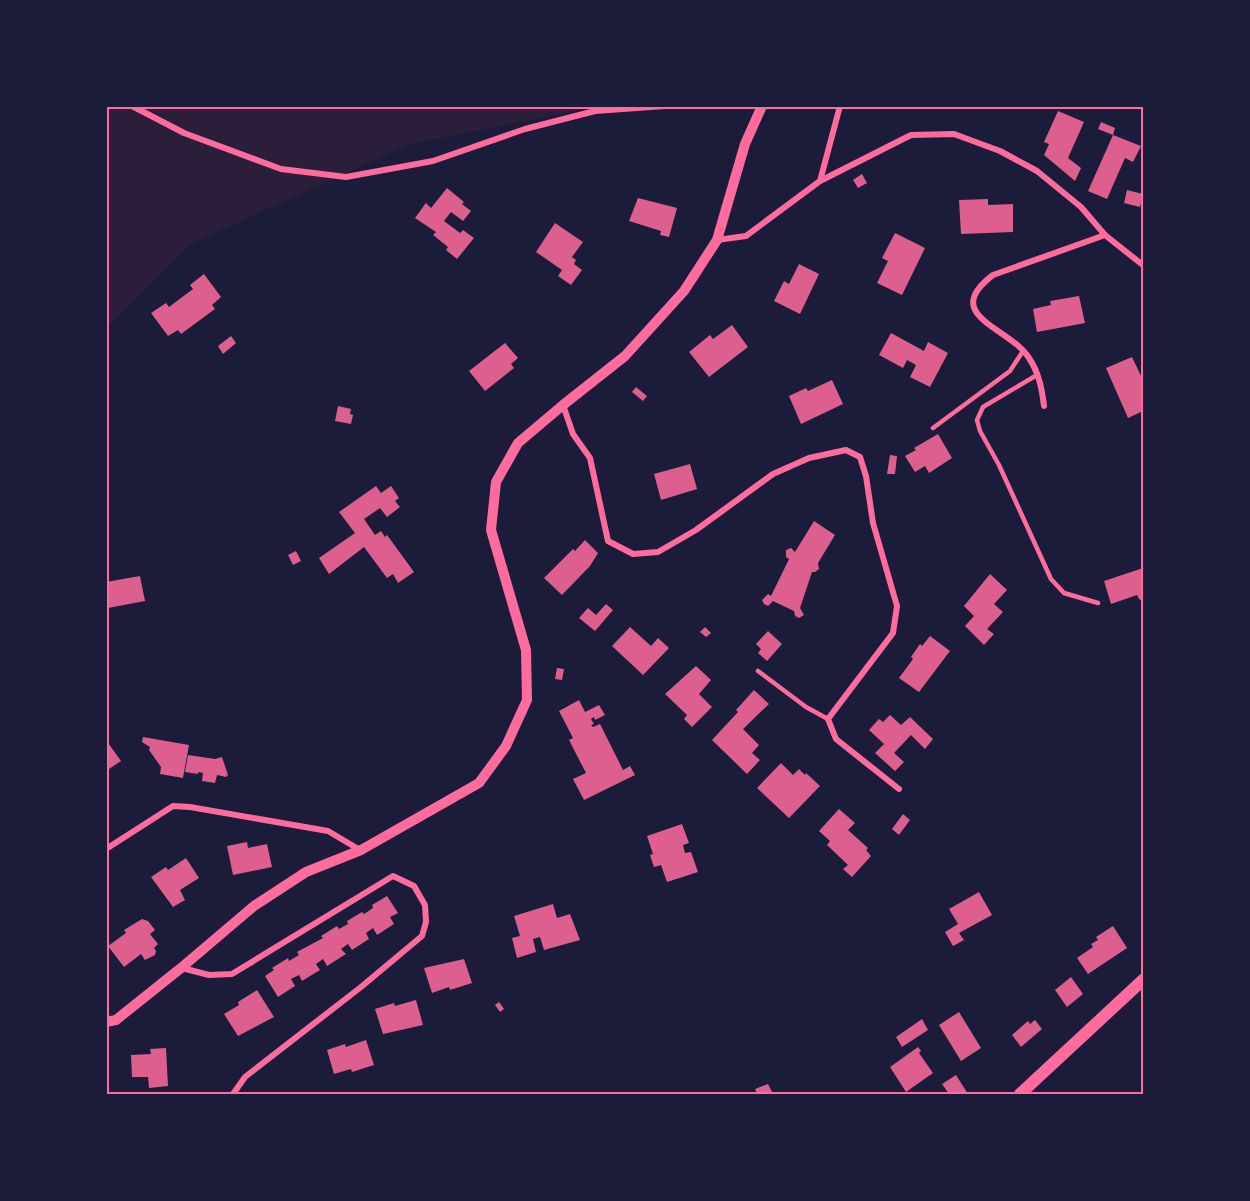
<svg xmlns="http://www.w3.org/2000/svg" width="1250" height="1201" font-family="Inter,sans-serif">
  <rect width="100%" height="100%" fill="#1b1b3a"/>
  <path fill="#2a1e3b" d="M107,107H594L410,144L191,244L107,328Z"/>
  <g fill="#dd5f8e">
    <path d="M1058,111L1084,122L1068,158L1081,168L1075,181L1044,155L1049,144L1044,142Z"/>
    <path d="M1101,122L1115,128L1113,135L1098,129Z"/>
    <path d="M1113,135L1141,146L1133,162L1125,158L1107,199L1088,191Z"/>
    <path d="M862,174L867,183L858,188L853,180Z"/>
    <path d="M447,188L464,202L462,204L471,211L463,221L451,212L444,221L460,233L463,230L474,238L457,259L446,250L448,247L433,235L436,232L415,218L426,203L431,208Z"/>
    <path d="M1127,190L1143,194L1140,207L1124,203Z"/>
    <path d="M638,198L677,208L669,237L660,235L661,231L629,221Z"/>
    <path d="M988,199V205L1013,204V232L961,234L959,200Z"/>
    <path d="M555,223L583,242L572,257L576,260L574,264L582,270L571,285L558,276L562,270L536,252Z"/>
    <path d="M895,233L925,248L902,295L877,283L888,261L882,258Z"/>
    <path d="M799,264L819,274L800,314L774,301L784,281L789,284Z"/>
    <path d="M204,274L221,297L212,305L215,309L181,334L178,330L168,336L151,313L166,303L169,307L193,289L190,285Z"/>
    <path d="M1079,296L1085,323L1037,332L1033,309L1051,305L1050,301Z"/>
    <path d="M732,325L748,347L709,377L689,352L710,335L713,339Z"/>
    <path d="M891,333L924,351L928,342L948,353L930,387L910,377L916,365L907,360L903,368L879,355Z"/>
    <path d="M231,336L236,343L223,354L218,346Z"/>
    <path d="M505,343L518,358L511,364L514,368L485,391L469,371Z"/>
    <path d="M1132,357L1143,380V411L1128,418L1106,368Z"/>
    <path d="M832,380L843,404L801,424L789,396L806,388L808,391Z"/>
    <path d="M636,387L647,396L643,401L632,392Z"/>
    <path d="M338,406L351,409L350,414L353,415L351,424L335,421Z"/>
    <path d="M938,434L952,458L929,473L925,466L915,472L905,456L916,450L914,448Z"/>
    <path d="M890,455L897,456L895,474H887Z"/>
    <path d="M690,464L697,489L661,500L654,474Z"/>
    <path d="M376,486L381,493L391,486L399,498L395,501L400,507L387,517L380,508L364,519L375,535L381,531L385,537L387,535L414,572L398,583L393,574L387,578L364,547L329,574L319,558L355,533L339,512Z"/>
    <path d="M814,521L835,535L818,563L819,569L815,572H812L800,608L804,615L799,618L795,616L794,611L773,601L768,606L764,604L762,600L768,594L771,596L789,559L786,557V550L791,548L795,552Z"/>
    <path d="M585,540L598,553L590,566L562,595L544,578L573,549L575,551Z"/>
    <path d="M296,551L301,561L293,565L288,555Z"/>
    <path d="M1143,568V601L1139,599L1137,595L1111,604L1104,581Z"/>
    <path d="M990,574L1007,590L994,604L1003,612L987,629L994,634L984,645L965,626L974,616L964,606Z"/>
    <path d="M140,576L145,601L108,608L106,582Z"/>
    <path d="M606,604L613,610L595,631L579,618L588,608L596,615Z"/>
    <path d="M630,627L651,646L658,638L669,648L643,675L612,646Z"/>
    <path d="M705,627L711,633L706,637L700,632Z"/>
    <path d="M768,631L782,644L767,661L758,653L761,649L756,644Z"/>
    <path d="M930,636L950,651L919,692L899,678L913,659L911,657L920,644L922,646Z"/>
    <path d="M696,666L711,680L699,694L712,707L692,727L684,719L687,715L665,694Z"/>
    <path d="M557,668L564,669L562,680L555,679Z"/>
    <path d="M754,690L769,704L743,729L759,745L752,753L760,760L747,774L712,740L738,712L736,710Z"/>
    <path d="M579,700L585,712L599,705L605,715L595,720L594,717L591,719L594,724L591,725L593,727L600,724L623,770L630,766L635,775L584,800L573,779L586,773L569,740L573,738L559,711Z"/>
    <path d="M890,715L901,725L910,717L933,739L925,749L911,735L894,753L904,762L895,771L875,753L884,744L869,730L879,719L883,722Z"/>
    <path d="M143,737L189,745L183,778L160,774L161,767L149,750L150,747L142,742Z"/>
    <path d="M106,740L121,761L106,771Z"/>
    <path d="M188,755L215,759L222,757L228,775L226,777L217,775L215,783L202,781L203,773L198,772V774L185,772Z"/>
    <path d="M781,763L793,775L799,769L805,775L806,773L820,786L789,818L757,788Z"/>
    <path d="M839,809L855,823L848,830L868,848L866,850L871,856L852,877L843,869L848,865L827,845L830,841L819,831Z"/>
    <path d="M903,814L910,820L899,835L892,829Z"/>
    <path d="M682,824L689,843L683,845L685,853L691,852L698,872L667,882L661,865L654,867L650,855L653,854L647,836Z"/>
    <path d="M247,842L248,848L267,844L272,867L233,875L227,846Z"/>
    <path d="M186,858L199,878L180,890L185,900L173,907L151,877L166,867L168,870Z"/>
    <path d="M979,892L992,915L959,933L964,940L953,946L945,932L958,924L949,909Z"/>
    <path d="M387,896L398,913L390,917L394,924L377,935L373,928L366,933L369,939L352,950L348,944L341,949L346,954L327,966L323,959L316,964L320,970L302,981L299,975L291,979L295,986L278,997L265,976L274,970L272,968L288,958L289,961L299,955L297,952L323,938L321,936L337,926L339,929L348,924L347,921L362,912L364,914L373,908L372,905Z"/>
    <path d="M553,904L557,918L570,914L580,940L544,950L540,937L533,939L536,952L517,958L512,938L520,936L514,916Z"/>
    <path d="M142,919L148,921L155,930L150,934L158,944L154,948L156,951L155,955L145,960L141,954L124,967L108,946L126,933L124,930Z"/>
    <path d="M1113,926L1127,948L1088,974L1077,958L1093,947L1091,944L1098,940L1096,937Z"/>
    <path d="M464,959L472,983L450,990L449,987L432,993L424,968Z"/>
    <path d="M1071,977L1083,994L1067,1007L1055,990Z"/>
    <path d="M257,990L274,1017L238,1036L224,1014L239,1005L238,1002Z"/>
    <path d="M416,1000L423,1025L383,1034L375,1009L394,1003L395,1006Z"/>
    <path d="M499,1002L504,1009L500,1012L495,1005Z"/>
    <path d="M959,1012L981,1048L961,1061L939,1025Z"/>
    <path d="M922,1019L928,1030L902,1047L896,1037Z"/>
    <path d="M1035,1020L1042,1029L1021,1047L1012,1035L1028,1021L1030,1024Z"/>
    <path d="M366,1040L374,1065L352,1072L351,1069L334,1074L327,1050L345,1044L346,1047Z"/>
    <path d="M918,1047L921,1051L919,1053L933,1073L906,1092L890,1067Z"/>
    <path d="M166,1048L168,1086L149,1088L148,1077H132L131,1055L151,1054L150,1049Z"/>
    <path d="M956,1075L968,1094H949L942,1084Z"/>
    <path d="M768,1084L773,1094H757L755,1089Z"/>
  </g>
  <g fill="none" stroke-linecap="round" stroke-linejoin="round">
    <g stroke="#ff6b9d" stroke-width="4.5">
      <path d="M1037,375L983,407L977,420L980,431L999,465L1051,579L1064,593L1098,603"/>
      <path d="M933,428L1010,371L1023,351"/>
      <path d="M758,671L806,707L828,719"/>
    </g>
    <g stroke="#ff6b9d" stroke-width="6">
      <path d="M132,106L184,133L281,169L346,177L433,161L525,129L595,111L665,106"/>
      <path d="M820,181L840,106"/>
      <path d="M717,240L746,236L820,181L911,135L954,134L1000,151L1037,171L1081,207L1105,235L1144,266"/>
      <path d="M563,405L573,434L590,458L608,541L633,554L658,552L696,530L773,474L809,458L846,450L860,457L866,476L873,523L897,606L893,633L828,719L836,739L899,789"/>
      <path d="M1044,406C1042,389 1039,373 1029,358C1010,327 939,316 993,275L1105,235"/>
      <path d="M106,849L173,806L190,807L328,831L360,850"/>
      <path d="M182,968L209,975L232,974L393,876L414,886L425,905L426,922L422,936L361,987L245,1077L233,1094"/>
    </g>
    <path stroke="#ff6b9d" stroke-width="10" d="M106,1022L116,1020L181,968L254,906L306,872L361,850L479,783L506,746L527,700L526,650L491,530L496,482L518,443L563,405L625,356L684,291L717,240L745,144L762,106"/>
    <path stroke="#ff6b9d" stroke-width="12" d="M1020,1094L1144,979"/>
  </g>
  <rect width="1250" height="1201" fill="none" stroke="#1b1b3a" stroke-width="216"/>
  <rect x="108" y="108" width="1034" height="985" fill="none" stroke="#ff6b9d" stroke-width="2"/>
</svg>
